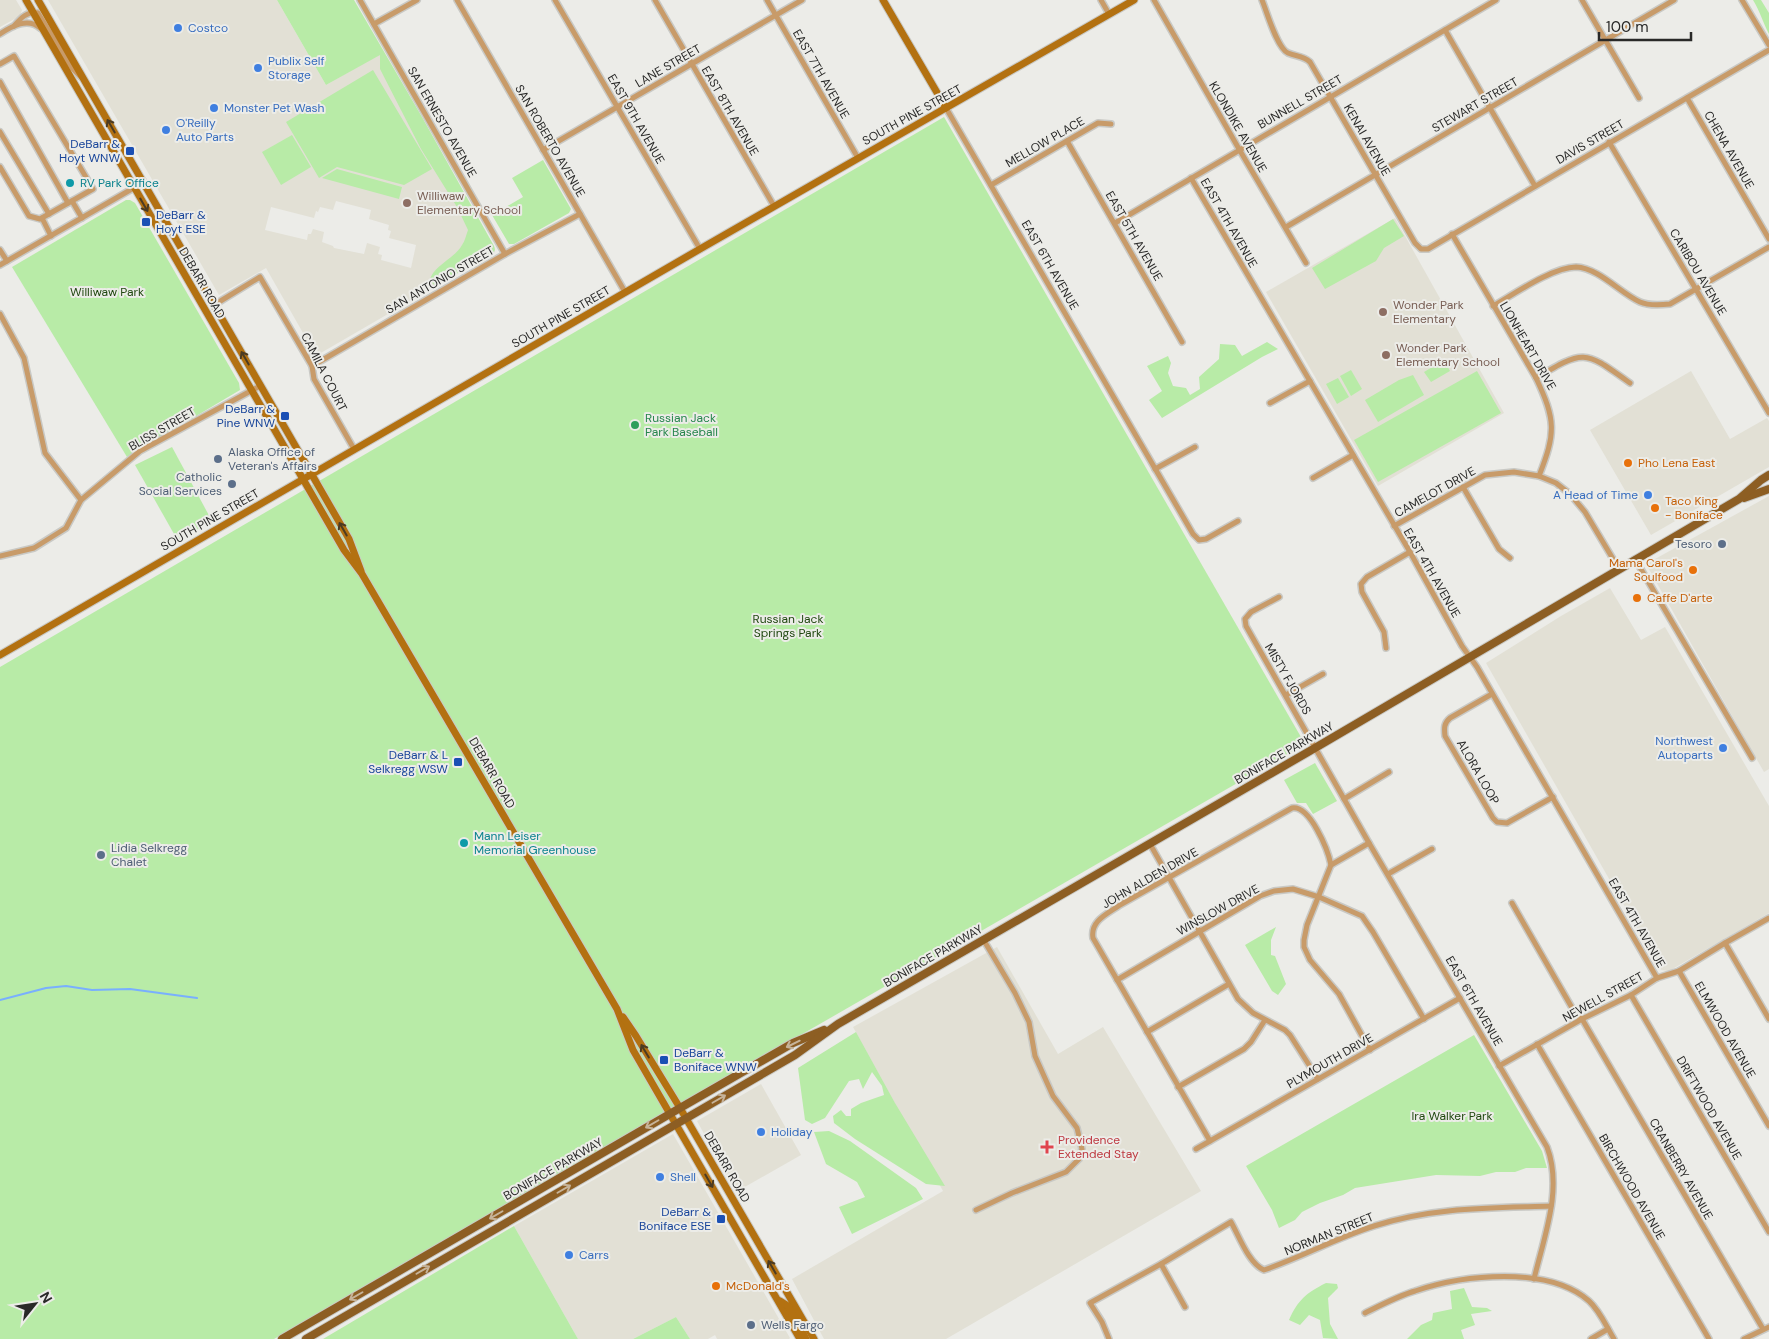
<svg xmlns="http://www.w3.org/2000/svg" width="1769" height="1339" font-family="'DM Sans',sans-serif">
  <rect width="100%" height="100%" fill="#ecece8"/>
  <g fill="#e2e0d5" fill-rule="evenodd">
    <path d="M0,0H16L22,10L20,16L0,27Z"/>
    <path d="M48,0H277L326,85L380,54L495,248V252L319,354H315L266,268L219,295ZM336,201L371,210L369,219L389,225L388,230L391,231L389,238L416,245L411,268L381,260L382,255L378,254L380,247L367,243L364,254L334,248L333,246L322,242L324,232L313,229L311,234H308L307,240L265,230L271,207L314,218L316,211L318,212L320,207L333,210Z"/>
    <path d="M1395,218L1504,413L1378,486L1266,292Z"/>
    <path d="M1691,371L1730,439L1767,418L1769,421V467L1651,535L1590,430Z"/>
    <path d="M1769,496V769L1764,772L1646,564Z"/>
    <path d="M1610,588L1641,640L1665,627L1769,806V913L1669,971L1661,970L1486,663L1561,616Z"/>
    <path d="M997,947L1058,1054L1103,1027L1201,1191L946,1339H824L792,1279L943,1191L853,1027Z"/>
    <path d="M761,1084L801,1155L736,1192L697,1121Z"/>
    <path d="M673,1134L790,1338L789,1339H717L715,1335L708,1339H690L676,1317L633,1339H578L514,1226Z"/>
  </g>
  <g fill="#b8eba7">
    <path d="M277,0H354L422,117L494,246L495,250L493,253L435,286L430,280C432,267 455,258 462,245C465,241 466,235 468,230L457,207L421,149L380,69V55L326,85Z"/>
    <path d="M1753,0H1761L1769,13V34C1763,23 1760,11 1753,0Z"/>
    <path d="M373,70L432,169L404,185L337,167L319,178L286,122Z"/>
    <path d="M944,117L1305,744L274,1339H0V667Z"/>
    <path d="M292,135L311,167L281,185L262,152Z"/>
    <path d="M543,160L571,209L569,213L514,244H509L492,215L523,197L512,178Z"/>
    <path d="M337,169L402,187L399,199L322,178Z"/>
    <path d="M126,200H130L135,203L239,383L240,390L127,457L12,267Z"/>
    <path d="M1393,219L1404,236L1384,248L1376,261L1325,289L1312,268Z"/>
    <path d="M1267,342L1278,349L1262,357L1162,418L1149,400L1162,391L1147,366L1168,356L1171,363L1168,373L1173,386L1186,388L1190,395L1200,389L1199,377L1219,359L1220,344L1235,345L1242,356Z"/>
    <path d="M1439,363L1441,367L1446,364L1450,371L1431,382L1424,372Z"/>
    <path d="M1351,370L1362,389L1351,396L1340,376Z"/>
    <path d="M1477,371L1501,413L1378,482L1354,440Z"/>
    <path d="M1413,375L1424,395L1378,422L1365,400L1399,380Z"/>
    <path d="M1338,378L1349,397L1337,404L1326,384Z"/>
    <path d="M172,447L212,521L178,541L135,465Z"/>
    <path d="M1315,763L1337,801L1313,814L1306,803H1297L1284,780Z"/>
    <path d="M1276,927L1271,940V955L1275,956L1286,984L1278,995L1272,991L1245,945Z"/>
    <path d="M856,1032L895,1103L945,1186L926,1184L855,1139L834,1123L833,1116L841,1110L846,1116H851V1109L861,1103L884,1095L882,1086L872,1072L863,1089L859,1079L849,1081L825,1118L812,1124L805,1120L798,1068Z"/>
    <path d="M1474,1035L1542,1151L1547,1168H1526L1515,1172H1496L1480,1176L1436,1175L1355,1188L1343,1195L1320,1203L1302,1212L1295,1220L1279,1228L1272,1210L1246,1166Z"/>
    <path d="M829,1131L850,1141L916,1188L923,1199L852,1234L839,1207L865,1197L857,1182L826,1164L814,1132Z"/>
    <path d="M514,1226L578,1339H323Z"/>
    <path d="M1326,1283L1337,1284L1338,1288L1328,1298L1330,1324L1338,1339L1323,1338L1320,1320L1309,1315L1300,1325L1289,1320C1298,1300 1306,1293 1326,1283Z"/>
    <path d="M1464,1288L1472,1307L1487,1308L1492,1311L1471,1314L1475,1325L1461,1330L1464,1339H1407L1421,1325L1432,1320L1433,1313L1452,1309L1450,1291Z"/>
    <path d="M676,1317L690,1339H633Z"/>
  </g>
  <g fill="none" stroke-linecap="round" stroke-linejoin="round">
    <path stroke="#79affe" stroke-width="2" d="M0,1000L46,988L66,986L92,990L130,989L197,998"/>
    <defs>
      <g id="street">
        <path d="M360,0L505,254"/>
        <path d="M457,0L625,292"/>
        <path d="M555,0L700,249"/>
        <path d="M655,0L774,206"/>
        <path d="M767,0L858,158"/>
        <path d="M1101,0L1109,14"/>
        <path d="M1154,0L1239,149L1306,263"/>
        <path d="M1262,0C1267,12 1277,48 1288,53C1297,57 1302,55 1310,62L1415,243L1421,249H1428L1769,50"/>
        <path d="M1582,0L1639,98"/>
        <path d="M1742,0L1769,45"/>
        <path d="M374,24L417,0"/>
        <path d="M14,26C20,19 28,10 38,13L72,68L81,77"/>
        <path d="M1445,30L1535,186"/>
        <path d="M0,34C12,26 28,17 40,28"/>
        <path d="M0,64L14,56L93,189L40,219L29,216L0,167"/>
        <path d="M0,82L68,203"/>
        <path d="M1687,98L1769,239"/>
        <path d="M946,108L1193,534L1199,540L1206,539L1238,521"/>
        <path d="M0,132L49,214"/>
        <path d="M1067,141L1182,342"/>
        <path d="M1609,142L1769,413"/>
        <path d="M543,150L802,0"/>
        <path d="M1191,178L1410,552L1462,646L1477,667L1657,978"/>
        <path d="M991,185L1098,123L1111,124"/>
        <path d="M72,201L82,218"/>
        <path d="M42,218L51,236"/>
        <path d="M1115,223L1496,0"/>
        <path d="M1286,227L1674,0"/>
        <path d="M1452,234L1536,378C1556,420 1556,433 1539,476"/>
        <path d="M0,250L7,261"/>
        <path d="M0,265L144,182"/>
        <path d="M214,305L260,277L312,366L314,379L354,449"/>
        <path d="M1493,306C1514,294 1553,267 1576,267C1599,268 1620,293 1640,302C1649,306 1661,305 1670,304L1769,247"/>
        <path d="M0,314L24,358L45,453L81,500"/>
        <path d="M312,366L505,254L580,214"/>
        <path d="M1536,378C1585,349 1584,350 1630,383"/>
        <path d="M1270,403L1310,381"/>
        <path d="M1155,469L1195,447"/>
        <path d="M1313,478L1353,455"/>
        <path d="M1463,487L1499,549L1510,558"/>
        <path d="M1394,526L1485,475L1514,472L1539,476L1556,483L1570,494L1585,512L1619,569"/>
        <path d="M0,556L34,548L66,528L81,500L140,451L260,386"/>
        <path d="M1635,559L1752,758"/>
        <path d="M1279,597L1251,612L1245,619L1246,626L1369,843L1547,1147C1563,1189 1544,1237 1534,1279"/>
        <path d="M1386,648L1384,632L1362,592L1361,584L1367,577L1410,552"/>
        <path d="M1492,694L1450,718C1444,723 1444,728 1445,736L1493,818L1497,822L1507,823L1553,797"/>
        <path d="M1286,695L1323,674"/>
        <path d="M1344,799L1389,772"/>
        <path d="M1369,843L1331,865L1307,925L1304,940V947L1310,960L1339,994L1370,1050"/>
        <path d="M1150,844L1238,999L1253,1013L1285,1030L1290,1035L1318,1079"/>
        <path d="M1388,874L1432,849"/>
        <path d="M1512,903L1575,1013L1582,1019L1763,1329"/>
        <path d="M1725,943L1769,1019"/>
        <path d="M1679,971L1769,1126"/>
        <path d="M1117,980L1260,896L1274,891L1293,889L1319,897L1362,916L1373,932L1424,1019"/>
        <path d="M1631,995L1769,1232"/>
        <path d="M1147,1032L1229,984"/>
        <path d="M1537,1044L1709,1339"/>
        <path d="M1499,1066L1582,1019L1631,995L1657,978L1679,971L1725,943L1769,918"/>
        <path d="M1178,1087L1244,1049L1251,1042L1265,1020"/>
        <path d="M1210,1141L1093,938C1090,921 1107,914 1120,905L1292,808C1310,805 1328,850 1331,865"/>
        <path d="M1196,1149L1460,998"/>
        <path d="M976,1210L1012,1193L1066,1172L1079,1159L1082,1149L1077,1128L1053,1096L1035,1056L1029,1022L1015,993L983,939"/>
        <path d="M1161,1264L1185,1307"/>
        <path d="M1365,1313C1381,1305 1398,1296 1415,1291C1462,1275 1548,1265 1589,1301C1600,1311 1606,1326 1614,1339"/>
        <path d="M1109,1339L1102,1322L1090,1303L1161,1264L1231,1222C1239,1236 1249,1264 1264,1270C1302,1257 1336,1238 1374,1226C1432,1207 1491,1208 1551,1206"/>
        <path d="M1591,1339L1608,1329"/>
        <path d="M1744,1339L1769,1327"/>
      </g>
      <g id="secondary">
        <path d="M26,0L344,550L362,574L617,1009L633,1050L800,1339"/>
        <path d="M38,0L349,539L361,571"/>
        <path d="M883,0L946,108"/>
        <path d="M0,655L700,249L1134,0"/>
        <path d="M623,1017L636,1036L680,1108L814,1339"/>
        <path d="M780,1301L788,1306L806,1339"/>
      </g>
      <g id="primary">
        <path d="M1744,498L1769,489"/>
        <path d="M282,1339L680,1108L793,1043L824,1030"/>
        <path d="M306,1339L795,1055L838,1024L1315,748L1739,499L1761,480L1769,475"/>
      </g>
    </defs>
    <use href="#street" stroke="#c9c9c5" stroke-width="8"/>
    <use href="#secondary" stroke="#c9c9c5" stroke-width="9"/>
    <use href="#primary" stroke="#c9c9c5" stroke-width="10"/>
    <use href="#street" stroke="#c89b69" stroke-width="5"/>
    <use href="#secondary" stroke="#b37111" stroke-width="7"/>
    <use href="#primary" stroke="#8d5e23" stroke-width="8"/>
  </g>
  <defs><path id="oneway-shaft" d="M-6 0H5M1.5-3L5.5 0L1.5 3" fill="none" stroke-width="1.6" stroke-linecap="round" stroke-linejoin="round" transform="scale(1.25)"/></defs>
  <g stroke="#4c3b22">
    <use href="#oneway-shaft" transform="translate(111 126) rotate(-120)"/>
    <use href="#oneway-shaft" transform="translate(144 205) rotate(60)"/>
    <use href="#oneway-shaft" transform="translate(245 358) rotate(-120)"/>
    <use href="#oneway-shaft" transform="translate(343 529) rotate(-120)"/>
    <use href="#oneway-shaft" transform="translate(645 1051) rotate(-121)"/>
    <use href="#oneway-shaft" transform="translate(709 1181) rotate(60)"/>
    <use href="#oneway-shaft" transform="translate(772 1267) rotate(-120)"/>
  </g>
  <g stroke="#c6b399">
    <use href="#oneway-shaft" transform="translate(793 1044) rotate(154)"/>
    <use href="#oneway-shaft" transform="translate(719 1099) rotate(-30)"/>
    <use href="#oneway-shaft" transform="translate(652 1124) rotate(150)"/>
    <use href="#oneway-shaft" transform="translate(564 1189) rotate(-30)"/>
    <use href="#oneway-shaft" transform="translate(496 1215) rotate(150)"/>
    <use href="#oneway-shaft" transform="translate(423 1270) rotate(-30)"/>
    <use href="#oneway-shaft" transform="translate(356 1296) rotate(150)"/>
  </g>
  <g fill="#3f7fe0" stroke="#ecece8" stroke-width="2">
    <circle cx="178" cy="28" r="5"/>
    <circle cx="258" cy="68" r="5"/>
    <circle cx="214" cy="108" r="5"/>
    <circle cx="166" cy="130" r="5"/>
    <circle cx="1648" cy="495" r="5"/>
    <circle cx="1723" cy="748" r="5"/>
    <circle cx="761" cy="1132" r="5"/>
    <circle cx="660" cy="1177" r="5"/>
    <circle cx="569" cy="1255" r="5"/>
  </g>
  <g fill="#1a4fb4" stroke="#ecece8" stroke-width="2">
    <rect x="125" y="146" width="10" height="10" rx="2.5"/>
    <rect x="141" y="217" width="10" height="10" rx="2.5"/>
    <rect x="280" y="411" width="10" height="10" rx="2.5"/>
    <rect x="453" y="757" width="10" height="10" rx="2.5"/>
    <rect x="659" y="1055" width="10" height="10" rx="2.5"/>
    <rect x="716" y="1214" width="10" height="10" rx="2.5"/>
  </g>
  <g fill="#0f9aa8" stroke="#ecece8" stroke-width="2">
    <circle cx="70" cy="183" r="5"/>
    <circle cx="464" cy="843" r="5"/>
  </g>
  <g fill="#8d6e63" stroke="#ecece8" stroke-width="2">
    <circle cx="407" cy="203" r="5"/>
    <circle cx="1383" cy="312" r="5"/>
    <circle cx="1386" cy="355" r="5"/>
  </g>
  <circle fill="#2e9e5b" stroke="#ecece8" stroke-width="2" cx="635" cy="425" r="5"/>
  <g fill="#5c6f8a" stroke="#ecece8" stroke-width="2">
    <circle cx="218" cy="459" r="5"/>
    <circle cx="232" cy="484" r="5"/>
    <circle cx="1722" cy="544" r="5"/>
    <circle cx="101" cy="855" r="5"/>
    <circle cx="751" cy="1325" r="5"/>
  </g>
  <g fill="#e8710a" stroke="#ecece8" stroke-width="2">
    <circle cx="1628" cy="463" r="5"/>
    <circle cx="1655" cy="508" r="5"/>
    <circle cx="1693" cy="570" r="5"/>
    <circle cx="1637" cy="598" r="5"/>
    <circle cx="716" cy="1286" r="5"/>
  </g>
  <path fill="#e0444e" stroke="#ecece8" stroke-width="2" d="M1044.5 1139.5h5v5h5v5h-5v5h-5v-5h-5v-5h5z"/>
  <g text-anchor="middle" stroke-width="4" stroke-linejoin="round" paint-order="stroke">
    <g font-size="12" fill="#366cbe" stroke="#ecece8" text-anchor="start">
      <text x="188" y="32">Costco</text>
      <text x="268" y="65">Publix Self<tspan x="268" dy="14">Storage</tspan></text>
      <text x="224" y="112">Monster Pet Wash</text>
      <text x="176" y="127">O'Reilly<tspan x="176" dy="14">Auto Parts</tspan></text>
      <text x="1638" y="499" text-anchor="end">A Head of Time</text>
      <text x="1713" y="745" text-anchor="end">Northwest<tspan x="1713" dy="14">Autoparts</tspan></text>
      <text x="771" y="1136">Holiday</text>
      <text x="670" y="1181">Shell</text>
      <text x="579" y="1259">Carrs</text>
    </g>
    <g font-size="12" fill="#292928" stroke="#ecece8">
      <text transform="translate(668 66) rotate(-30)" y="4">LANE STREET</text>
      <text transform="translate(821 74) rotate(60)" y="4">EAST 7TH AVENUE</text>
      <text transform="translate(1300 102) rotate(-30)" y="4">BUNNELL STREET</text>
      <text transform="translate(1475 105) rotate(-30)" y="4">STEWART STREET</text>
      <text transform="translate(730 111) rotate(60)" y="4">EAST 8TH AVENUE</text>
      <text transform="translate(912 115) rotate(-29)" y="4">SOUTH PINE STREET</text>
      <text transform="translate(636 119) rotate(60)" y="4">EAST 9TH AVENUE</text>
      <text transform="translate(442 122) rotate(60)" y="4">SAN ERNESTO AVENUE</text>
      <text transform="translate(1238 127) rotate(60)" y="4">KLONDIKE AVENUE</text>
      <text transform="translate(1367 140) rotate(60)" y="4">KENAI AVENUE</text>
      <text transform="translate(550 141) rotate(60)" y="4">SAN ROBERTO AVENUE</text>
      <text transform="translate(1045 142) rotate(-30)" y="4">MELLOW PLACE</text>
      <text transform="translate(1590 142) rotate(-30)" y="4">DAVIS STREET</text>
      <text transform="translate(1729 150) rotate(60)" y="4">CHENA AVENUE</text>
      <text transform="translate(1229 223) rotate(60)" y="4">EAST 4TH AVENUE</text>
      <text transform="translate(1134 236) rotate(60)" y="4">EAST 5TH AVENUE</text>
      <text transform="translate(1050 265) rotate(60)" y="4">EAST 6TH AVENUE</text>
      <text transform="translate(1698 272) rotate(59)" y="4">CARIBOU AVENUE</text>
      <text transform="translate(440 280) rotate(-30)" y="4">SAN ANTONIO STREET</text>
      <text transform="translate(202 283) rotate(60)" y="4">DEBARR ROAD</text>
      <text transform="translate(561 317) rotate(-30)" y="4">SOUTH PINE STREET</text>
      <text transform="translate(1528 346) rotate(60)" y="4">LIONHEART DRIVE</text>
      <text transform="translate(324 372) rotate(63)" y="4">CAMILA COURT</text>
      <text transform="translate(162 429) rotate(-30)" y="4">BLISS STREET</text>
      <text transform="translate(1435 492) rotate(-29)" y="4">CAMELOT DRIVE</text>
      <text transform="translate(210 520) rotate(-30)" y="4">SOUTH PINE STREET</text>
      <text transform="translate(1432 573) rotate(60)" y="4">EAST 4TH AVENUE</text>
      <text transform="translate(1288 679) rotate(60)" y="4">MISTY FJORDS</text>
      <text transform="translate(1284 753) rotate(-30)" y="4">BONIFACE PARKWAY</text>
      <text transform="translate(1478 772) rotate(60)" y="4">ALORA LOOP</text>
      <text transform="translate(492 773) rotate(60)" y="4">DEBARR ROAD</text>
      <text transform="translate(1150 878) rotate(-30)" y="4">JOHN ALDEN DRIVE</text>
      <text transform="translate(1218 910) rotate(-29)" y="4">WINSLOW DRIVE</text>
      <text transform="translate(1637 923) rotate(60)" y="4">EAST 4TH AVENUE</text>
      <text transform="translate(933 956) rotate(-30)" y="4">BONIFACE PARKWAY</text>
      <text transform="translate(1603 997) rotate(-29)" y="4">NEWELL STREET</text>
      <text transform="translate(1474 1001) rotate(60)" y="4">EAST 6TH AVENUE</text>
      <text transform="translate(1725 1030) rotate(60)" y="4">ELMWOOD AVENUE</text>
      <text transform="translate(1330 1061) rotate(-30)" y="4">PLYMOUTH DRIVE</text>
      <text transform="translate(1709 1108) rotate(60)" y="4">DRIFTWOOD AVENUE</text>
      <text transform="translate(727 1167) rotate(60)" y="4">DEBARR ROAD</text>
      <text transform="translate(553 1169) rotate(-30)" y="4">BONIFACE PARKWAY</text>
      <text transform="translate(1681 1169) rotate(60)" y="4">CRANBERRY AVENUE</text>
      <text transform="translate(1632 1187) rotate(60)" y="4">BIRCHWOOD AVENUE</text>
      <text transform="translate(1329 1234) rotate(-22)" y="4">NORMAN STREET</text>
    </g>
    <g font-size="12" fill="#164399" stroke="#ecece8" text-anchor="end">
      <text x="120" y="148">DeBarr &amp;<tspan x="120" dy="14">Hoyt WNW</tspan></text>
      <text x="156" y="219" text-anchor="start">DeBarr &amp;<tspan x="156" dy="14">Hoyt ESE</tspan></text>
      <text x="275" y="413">DeBarr &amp;<tspan x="275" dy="14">Pine WNW</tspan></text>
      <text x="448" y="759">DeBarr &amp; L<tspan x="448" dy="14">Selkregg WSW</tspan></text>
      <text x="674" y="1057" text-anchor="start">DeBarr &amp;<tspan x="674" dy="14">Boniface WNW</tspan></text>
      <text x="711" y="1216">DeBarr &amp;<tspan x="711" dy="14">Boniface ESE</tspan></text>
    </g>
    <g font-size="12" fill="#0d838f" stroke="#ecece8" text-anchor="start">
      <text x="80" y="187">RV Park Office</text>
      <text x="474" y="840">Mann Leiser<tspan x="474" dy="14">Memorial Greenhouse</tspan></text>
    </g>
    <g font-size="12" fill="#785e54" stroke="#ecece8" text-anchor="start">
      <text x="417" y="200">Williwaw<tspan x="417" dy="14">Elementary School</tspan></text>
      <text x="1393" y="309">Wonder Park<tspan x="1393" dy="14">Elementary</tspan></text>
      <text x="1396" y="352">Wonder Park<tspan x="1396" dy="14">Elementary School</tspan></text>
    </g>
    <g font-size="12" fill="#204810" stroke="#ecece8">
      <text x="107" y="296">Williwaw Park</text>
      <text x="788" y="623">Russian Jack<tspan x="788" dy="14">Springs Park</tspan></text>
      <text x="1452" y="1120">Ira Walker Park</text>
    </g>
    <g font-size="12" fill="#27864d" stroke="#ecece8" text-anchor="start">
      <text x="645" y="422">Russian Jack<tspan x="645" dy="14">Park Baseball</tspan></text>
    </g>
    <g font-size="12" fill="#4e5e75" stroke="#ecece8" text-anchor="start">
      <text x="228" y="456">Alaska Office of<tspan x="228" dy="14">Veteran's Affairs</tspan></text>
      <text x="222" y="481" text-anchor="end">Catholic<tspan x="222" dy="14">Social Services</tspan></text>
      <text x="1712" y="548" text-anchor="end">Tesoro</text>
      <text x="111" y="852">Lidia Selkregg<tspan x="111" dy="14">Chalet</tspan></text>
      <text x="761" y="1329">Wells Fargo</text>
    </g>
    <g font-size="12" fill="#c56008" stroke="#ecece8" text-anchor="start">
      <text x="1638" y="467">Pho Lena East</text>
      <text x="1665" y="505">Taco King<tspan x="1665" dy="14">- Boniface</tspan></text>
      <text x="1683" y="567" text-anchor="end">Mama Carol's<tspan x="1683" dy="14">Soulfood</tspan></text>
      <text x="1647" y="602">Caffe D'arte</text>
      <text x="726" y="1290">McDonald's</text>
    </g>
    <g font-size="12" fill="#be3a42" stroke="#ecece8" text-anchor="start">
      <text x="1058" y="1144">Providence<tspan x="1058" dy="14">Extended Stay</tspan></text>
    </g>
  </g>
  <g transform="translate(35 1304) rotate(60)" stroke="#ecece8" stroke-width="4" paint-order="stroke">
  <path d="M0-4L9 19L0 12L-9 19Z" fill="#292928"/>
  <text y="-8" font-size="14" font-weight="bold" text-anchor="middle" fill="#292928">N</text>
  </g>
  <path d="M1599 32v8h92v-8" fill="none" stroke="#292928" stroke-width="2.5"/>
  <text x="1606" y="32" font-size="15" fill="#292928" stroke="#ecece8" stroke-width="4" paint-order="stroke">100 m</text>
</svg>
